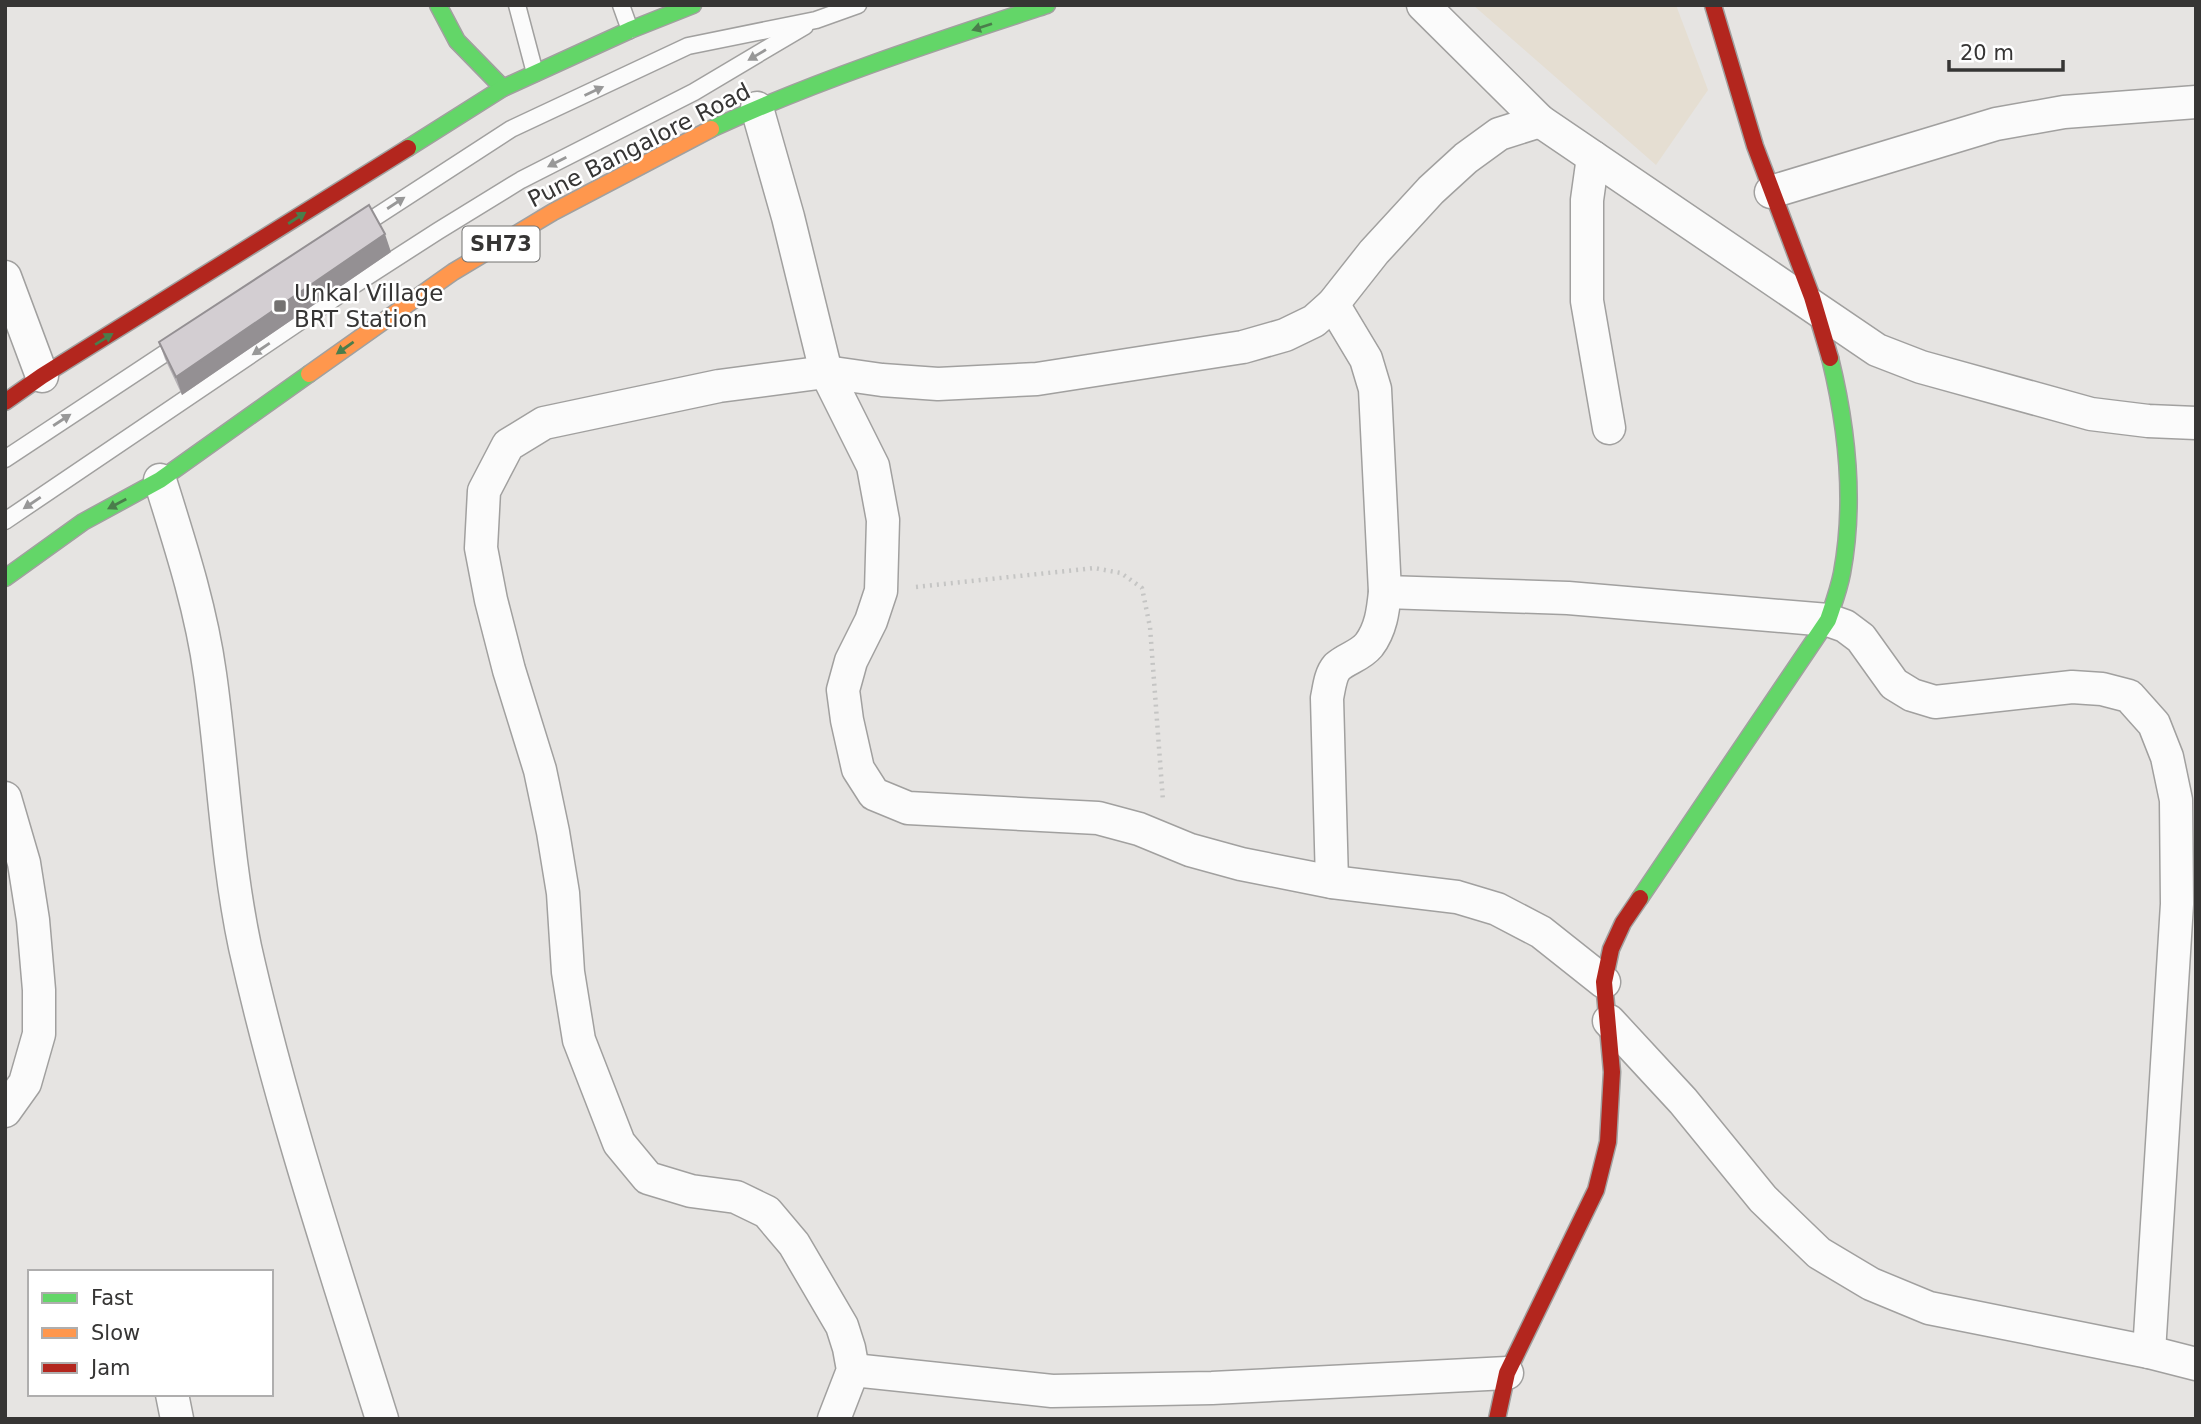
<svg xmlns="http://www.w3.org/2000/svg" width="2201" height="1424" font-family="'DejaVu Sans',sans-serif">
  <rect width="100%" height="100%" fill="#e6e4e2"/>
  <path fill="#e5ded2" d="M1473,5H1676L1708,90L1656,165Z"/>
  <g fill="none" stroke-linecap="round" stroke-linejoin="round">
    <defs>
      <g id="lane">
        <path d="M517,5L535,73"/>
        <path d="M621,5L630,30"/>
        <path d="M357,229L511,129L688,46L816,20L858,5"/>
        <path d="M5,459L179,344"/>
        <path d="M5,521L351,287L438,231L521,180L694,92L805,26"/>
      </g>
      <g id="street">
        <path d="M1423,5L1540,121L1877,350L1921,367L2091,414L2148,421L2196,423"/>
        <path d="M757,108L788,217L826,372L873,466L883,520L881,591L871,621L851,661L843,690L847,720L858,769L874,794L908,808L1098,818L1139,829L1190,850L1241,864L1332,882L1457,897L1497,909L1541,932L1604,982"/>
        <path d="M1593,157L1587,200V301L1609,428"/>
        <path d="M1771,192L1996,124L2064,112L2196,102"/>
        <path d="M5,277L42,376"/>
        <path d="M160,480C180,544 201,608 210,674C223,765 226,857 245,947C281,1107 333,1263 382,1419"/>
        <path d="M1385,592L1568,598L1828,620L1845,626L1861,638L1894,684L1912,695L1935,702L2072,687L2102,689L2129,696L2154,724L2167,757L2176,800L2177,904L2149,1352"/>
        <path d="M5,798L24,863L33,920L39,990V1034L25,1083L5,1111"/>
        <path d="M1332,882L1327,698C1329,689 1330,675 1337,667C1347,658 1360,656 1369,645C1381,629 1383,611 1385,592L1375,389L1366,359L1333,304"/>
        <path d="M1609,1021L1683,1101L1763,1199L1819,1253L1871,1284L1929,1308L2149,1352L2196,1364"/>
        <path d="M853,1370L1052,1391L1212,1388L1507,1373"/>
        <path d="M172,1394L177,1419"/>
        <path d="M834,1419L853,1370L849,1348L842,1326L794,1244L767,1212L736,1197L691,1191L648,1178L619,1143L579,1040L568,972L563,893L553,832L540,770L509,670L491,600L481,548L484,491L508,445L544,423L719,386L826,372L882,380L938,384L1037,379L1243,347L1285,335L1314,321L1333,304L1374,252L1431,190L1466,158L1499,134L1540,121"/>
      </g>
      <g id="fast">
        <path d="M438,5L457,41L503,88"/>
        <path d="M711,129C819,79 934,42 1047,5"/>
        <path d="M408,148L503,88L630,30L693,5"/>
        <path d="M5,578L83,522L160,480L309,374"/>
        <path d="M1640,898L1828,620C1833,605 1839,589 1842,573C1855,503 1847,427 1830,358"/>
      </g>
      <path id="slow" d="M309,374L453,272L553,212L711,129"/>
      <g id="jam">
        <path d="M1713,5L1755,146L1812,297L1830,358"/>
        <path d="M5,402L42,376L408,148"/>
        <path d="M1497,1419L1507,1373L1596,1190L1608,1142L1612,1072L1604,982L1611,949L1623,923L1640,898"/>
      </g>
    </defs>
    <use href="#lane" stroke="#a1a09f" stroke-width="19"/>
    <use href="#street" stroke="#a1a09f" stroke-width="35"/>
    <use href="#fast" stroke="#a1a09f" stroke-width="19"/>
    <use href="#slow" stroke="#a1a09f" stroke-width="19"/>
    <use href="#jam" stroke="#a1a09f" stroke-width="19"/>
    <path stroke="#c5c5c4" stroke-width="4.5" stroke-dasharray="2 5" stroke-linecap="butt" d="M916,587L1094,568L1121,573L1142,588L1150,627L1163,801"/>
    <use href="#lane" stroke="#fbfbfb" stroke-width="16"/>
    <use href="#street" stroke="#fbfbfb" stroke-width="32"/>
    <use href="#fast" stroke="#63d668" stroke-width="16"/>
    <use href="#slow" stroke="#ff974d" stroke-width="16"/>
    <use href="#jam" stroke="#b3261e" stroke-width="16"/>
  </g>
  <path fill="#b5b1b5" d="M391,252L182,395L165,359L159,342Z"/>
  <path fill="#949093" d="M385,234L391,252L182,395L176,377Z"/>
  <path fill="#d3ced2" stroke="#949093" stroke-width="2" d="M369,205L385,234L176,377L159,342Z"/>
  <defs><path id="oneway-solid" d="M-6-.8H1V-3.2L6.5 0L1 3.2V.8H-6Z" transform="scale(1.75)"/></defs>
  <g fill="#4a7d4b">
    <use href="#oneway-solid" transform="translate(982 27) rotate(162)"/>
    <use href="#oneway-solid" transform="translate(297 218) rotate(-33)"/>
    <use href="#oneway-solid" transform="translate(104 339) rotate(-32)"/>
    <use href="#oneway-solid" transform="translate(345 348) rotate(145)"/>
    <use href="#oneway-solid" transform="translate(117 504) rotate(152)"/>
  </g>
  <g fill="#989898">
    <use href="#oneway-solid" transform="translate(757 55) rotate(149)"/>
    <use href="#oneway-solid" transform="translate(594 91) rotate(-25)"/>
    <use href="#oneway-solid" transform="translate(557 162) rotate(153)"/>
    <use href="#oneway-solid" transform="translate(396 203) rotate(-33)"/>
    <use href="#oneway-solid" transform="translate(261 349) rotate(146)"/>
    <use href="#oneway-solid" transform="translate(62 420) rotate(-33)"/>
    <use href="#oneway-solid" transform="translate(32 503) rotate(146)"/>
  </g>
  <rect fill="#747271" stroke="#fff" stroke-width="2.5" x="273" y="299" width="14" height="14" rx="3.5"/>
  <g text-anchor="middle" stroke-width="5" stroke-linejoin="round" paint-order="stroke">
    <rect fill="#fff" stroke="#727271" stroke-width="2" x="462.5" y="226.5" width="77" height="35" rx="5"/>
    <g font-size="21" font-weight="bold" fill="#363534">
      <text x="501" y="251">SH73</text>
    </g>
    <g font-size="23" fill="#363534" stroke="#fff">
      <text transform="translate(639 145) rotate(-27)" y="8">Pune Bangalore Road</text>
    </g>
    <g font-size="23" fill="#363534" stroke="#fff" text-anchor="start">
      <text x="294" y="301">Unkal Village<tspan x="294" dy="26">BRT Station</tspan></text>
    </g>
  </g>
  <rect width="2201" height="1424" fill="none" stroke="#363534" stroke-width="14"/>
  <rect x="28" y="1270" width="245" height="126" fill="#ffffff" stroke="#afaeae" stroke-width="2"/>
  <rect x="42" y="1293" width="35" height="10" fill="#63d668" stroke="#afaeae" stroke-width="2"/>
  <text x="91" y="1305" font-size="21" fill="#363534">Fast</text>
  <rect x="42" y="1328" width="35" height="10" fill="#ff974d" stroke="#afaeae" stroke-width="2"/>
  <text x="91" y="1340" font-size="21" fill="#363534">Slow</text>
  <rect x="42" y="1363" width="35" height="10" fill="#b3261e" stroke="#afaeae" stroke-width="2"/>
  <text x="91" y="1375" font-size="21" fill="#363534">Jam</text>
  <path d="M1949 60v10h114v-10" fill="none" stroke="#363534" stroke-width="3.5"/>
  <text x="1960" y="60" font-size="21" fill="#363534" stroke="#ffffff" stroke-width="5" paint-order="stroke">20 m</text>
</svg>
